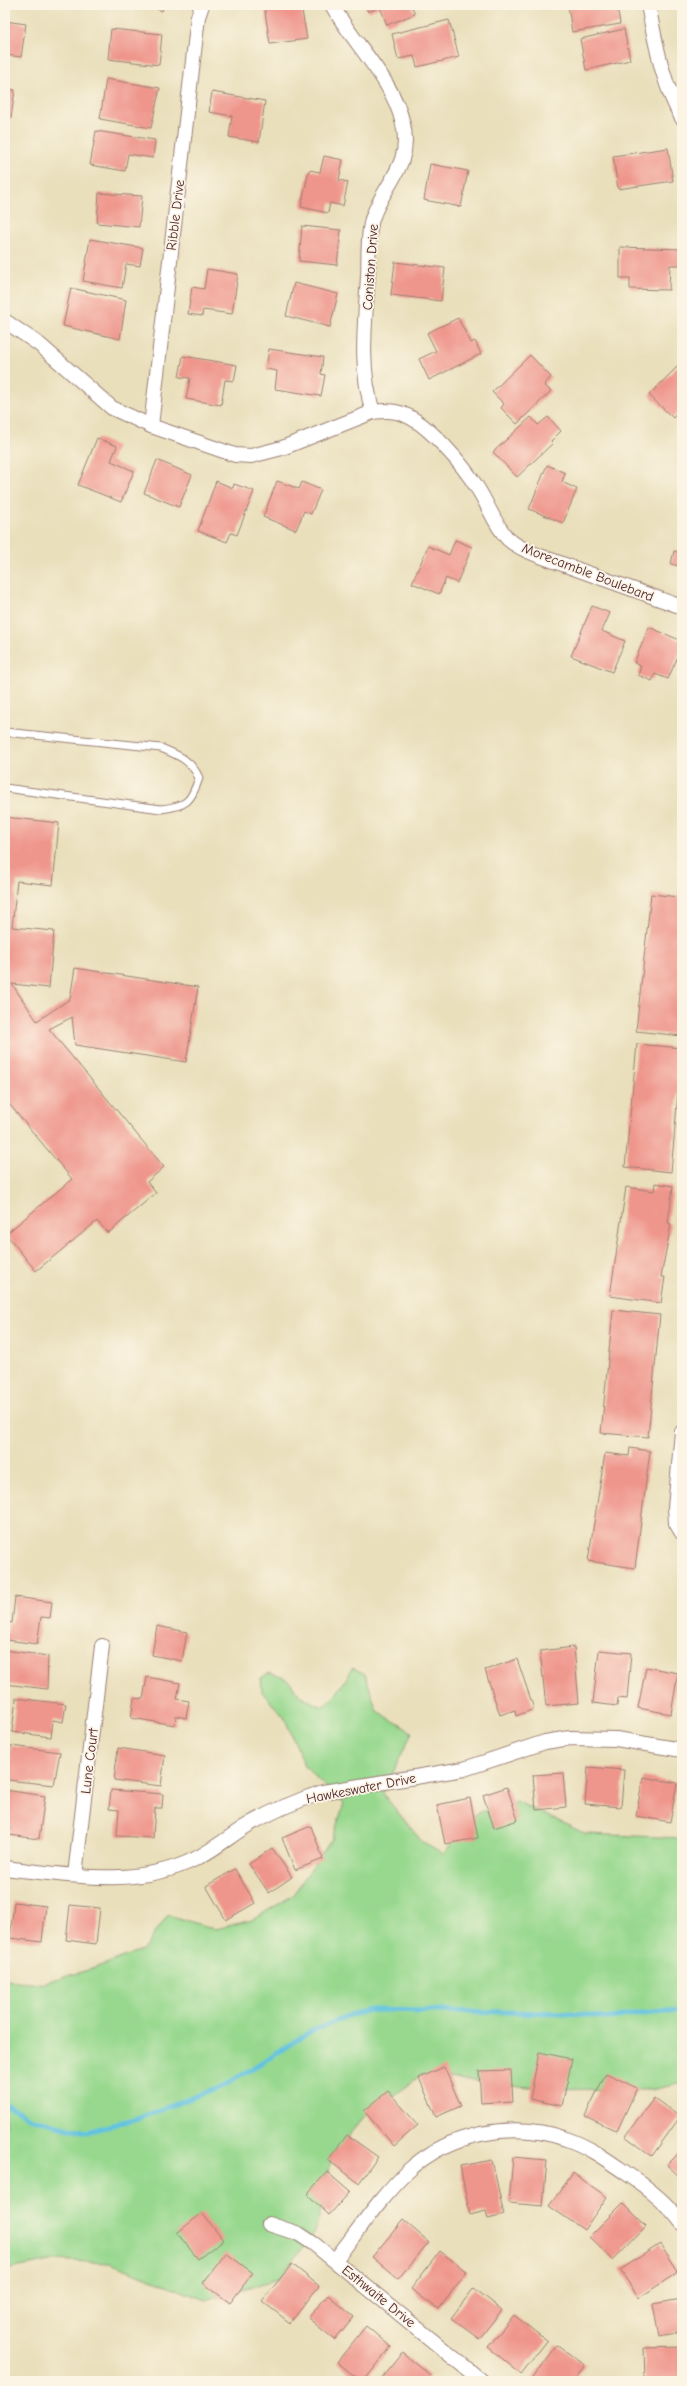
<svg xmlns="http://www.w3.org/2000/svg" width="687" height="2386" font-family="'Comic Neue',sans-serif">
  <rect width="100%" height="100%" fill="#fcf5e5"/>
  <filter id="ink" filterUnits="userSpaceOnUse"><feTurbulence type="fractalNoise" baseFrequency=".025" numOctaves="2"/><feDisplacementMap in="SourceGraphic" scale="8" xChannelSelector="R" yChannelSelector="G"/><feConvolveMatrix kernelMatrix="1 2 1 2 8 2 1 2 1" color-interpolation-filters="sRGB"/></filter>
  <filter id="wash" filterUnits="userSpaceOnUse"><feTurbulence type="fractalNoise" baseFrequency=".012" numOctaves="4" result="noise"/><feDisplacementMap in="SourceGraphic" scale="16" xChannelSelector="R" yChannelSelector="G"/><feGaussianBlur stdDeviation="0.9" result="paint"/><feColorMatrix in="noise" values="0 0 0 0 0 0 0 0 0 0 0 0 0 0 0 0 0 1.4 0 .05"/><feComposite in="paint" operator="in"/></filter>
  <g filter="url(#wash)">
    <rect width="100%" height="100%" fill="#e9dfbb"/>
    <path fill="#97d88e" stroke="#707c5c" d="M353,1668L365,1674L377,1711L412,1732L383,1794L423,1843L443,1854L475,1814L516,1801L586,1834L682,1838V2083L652,2090L546,2089L421,2075L363,2118L331,2157L315,2233L278,2279L205,2300L110,2263L55,2260L5,2270V1980L41,1983L92,1969L143,1950L168,1915L216,1929L252,1920L292,1896L332,1839L344,1804L306,1768L284,1717L262,1692L261,1678L269,1673L287,1679L301,1696L322,1707L335,1696Z"/>
    <g fill="none" stroke-linecap="round" stroke-linejoin="round">
      <path stroke="#62c2e0" stroke-width="5" d="M5,2103L29,2118L87,2132L141,2117L224,2086L308,2033L350,2015L370,2010L571,2013L611,2018L640,2013L682,2010"/>
    </g>
    <g id="blocks">
      <g fill="#ef968c">
        <path d="M147,5H164L162,11Z"/>
        <path d="M264,5H301L307,39L270,44Z"/>
        <path d="M365,5H411L415,14L387,25L380,7L368,12Z"/>
        <path d="M568,5H617L620,24L572,32Z"/>
        <path d="M449,20L459,57L417,67L414,56L398,59L392,34Z"/>
        <path d="M5,21L26,24L21,57L5,55Z"/>
        <path d="M111,29L162,34L159,65L108,59Z"/>
        <path d="M624,29L630,60L586,70L580,39Z"/>
        <path d="M106,79L160,88L151,128L100,119Z"/>
        <path d="M5,89L15,90L11,118L5,117Z"/>
        <path d="M212,92L265,101L259,142L229,137L232,116L209,112Z"/>
        <path d="M96,131L155,140L153,158L128,154L125,171L90,165Z"/>
        <path d="M668,148L673,181L618,189L613,156Z"/>
        <path d="M324,156L343,160L339,180L348,182L343,206L330,203L328,213L301,207L309,170L320,172Z"/>
        <path d="M430,164L468,171L461,207L424,200Z"/>
        <path d="M99,193L142,196L139,227L97,223Z"/>
        <path d="M302,226L341,230L337,265L299,261Z"/>
        <path d="M90,239L143,248L140,266L126,264L122,288L83,281Z"/>
        <path d="M620,247L682,249V265H670L669,290L630,289V278H620Z"/>
        <path d="M395,262L445,268L441,301L391,295Z"/>
        <path d="M207,269L238,274L232,314L203,310L202,316L188,314L192,287L204,289Z"/>
        <path d="M294,283L338,294L330,327L286,316Z"/>
        <path d="M71,288L126,300L120,339L63,326Z"/>
        <path d="M458,318L471,343L475,341L481,354L429,380L419,359L436,351L427,333Z"/>
        <path d="M269,349L323,357L321,374L325,375L321,396L275,389L277,371L266,369Z"/>
        <path d="M530,355L551,377L544,385L551,391L517,424L501,408L504,404L492,392Z"/>
        <path d="M183,356L237,365L234,381L225,380L221,405L186,399L190,378L179,377Z"/>
        <path d="M682,362V408L673,418L649,395Z"/>
        <path d="M531,417L538,425L548,417L561,431L551,441L553,443L517,477L493,452Z"/>
        <path d="M97,438L117,446L111,461L134,471L121,502L78,485Z"/>
        <path d="M157,460L192,475L179,507L144,493Z"/>
        <path d="M547,465L565,473L562,482L577,489L563,523L529,509Z"/>
        <path d="M216,481L233,488L234,484L254,491L237,535L231,533L227,542L198,531Z"/>
        <path d="M277,481L299,489L302,482L321,490L311,514L304,511L296,530L263,517Z"/>
        <path d="M455,540L472,547L457,583L446,578L439,594L412,583L428,546L449,555Z"/>
        <path d="M681,542H682V567L671,564L674,551L679,552Z"/>
        <path d="M592,606L610,613L602,631L625,641L612,672L571,656Z"/>
        <path d="M649,627L682,641V647L668,679L655,674L652,681L638,675L641,666L634,663Z"/>
        <path d="M5,817L59,823L53,885L17,881L12,927L54,931L49,988L12,984L37,1021L70,999L75,968L198,987L186,1062L75,1045L72,1017L49,1029L164,1167L147,1182L156,1193L108,1233L97,1221L36,1271L6,1234L72,1179L5,1099Z"/>
        <path d="M679,890H682V1036L636,1031L651,894L679,897Z"/>
        <path d="M637,1044L682,1048L671,1172L625,1167Z"/>
        <path d="M655,1183L673,1186L668,1223L671,1224L661,1277H665L661,1303L610,1296L626,1187L654,1191Z"/>
        <path d="M613,1310L660,1315L648,1437L601,1433Z"/>
        <path d="M630,1448L650,1451L635,1568L588,1561L605,1453L629,1456Z"/>
        <path d="M15,1597L52,1602L50,1618L41,1617L37,1644L6,1640L9,1622L12,1623Z"/>
        <path d="M157,1626L187,1632L182,1661L152,1655Z"/>
        <path d="M574,1647L579,1703L546,1706L540,1651Z"/>
        <path d="M5,1650L48,1656L47,1689L5,1684Z"/>
        <path d="M599,1650L631,1653L627,1699L618,1698L617,1706L593,1703Z"/>
        <path d="M517,1659L534,1709L516,1716L515,1710L500,1715L485,1670Z"/>
        <path d="M646,1667L678,1673L671,1714L638,1708Z"/>
        <path d="M147,1677L180,1683L177,1699L189,1701L186,1718L176,1716L175,1725L131,1718L134,1698L143,1699Z"/>
        <path d="M16,1698L66,1704L63,1722L53,1720L51,1737L12,1732Z"/>
        <path d="M11,1746L60,1752L54,1785L7,1780Z"/>
        <path d="M118,1748L165,1755L161,1786L114,1780Z"/>
        <path d="M588,1767L624,1770L621,1807L585,1804Z"/>
        <path d="M563,1773L566,1807L536,1810L533,1775Z"/>
        <path d="M643,1777L677,1783L670,1822L636,1816Z"/>
        <path d="M507,1787L518,1820L494,1828L483,1795Z"/>
        <path d="M5,1790L45,1796L39,1839L9,1835L10,1828L5,1827Z"/>
        <path d="M111,1790L163,1794L162,1808H155L153,1838L117,1836L119,1810L109,1809Z"/>
        <path d="M470,1798L478,1838L445,1844L437,1805Z"/>
        <path d="M311,1826L323,1859L295,1870L282,1838Z"/>
        <path d="M272,1848L292,1877L269,1893L249,1864Z"/>
        <path d="M235,1869L255,1903L226,1920L206,1886Z"/>
        <path d="M14,1902L46,1906L42,1942L10,1938Z"/>
        <path d="M70,1905L100,1908L96,1944L66,1940Z"/>
        <path d="M539,2052L572,2059L562,2106L530,2099Z"/>
        <path d="M444,2067L461,2106L436,2117L419,2078Z"/>
        <path d="M511,2070L513,2101L481,2103L479,2071Z"/>
        <path d="M606,2073L637,2088L617,2131L585,2116Z"/>
        <path d="M388,2091L418,2125L394,2146L364,2111Z"/>
        <path d="M654,2098L680,2117L652,2156L625,2136Z"/>
        <path d="M347,2135L378,2157L359,2183L328,2160Z"/>
        <path d="M682,2150V2179L667,2165Z"/>
        <path d="M513,2157L547,2160L543,2206L509,2203Z"/>
        <path d="M492,2160L504,2215L488,2219L486,2211L470,2215L460,2166Z"/>
        <path d="M327,2172L350,2192L329,2215L307,2194Z"/>
        <path d="M573,2173L607,2197L584,2230L549,2206Z"/>
        <path d="M623,2203L646,2226L613,2260L589,2237Z"/>
        <path d="M202,2213L223,2240L198,2259L177,2233Z"/>
        <path d="M403,2220L429,2242L398,2279L372,2257Z"/>
        <path d="M660,2244L678,2272L639,2298L620,2270Z"/>
        <path d="M440,2251L467,2272L438,2309L411,2289Z"/>
        <path d="M226,2253L253,2273L230,2303L203,2283Z"/>
        <path d="M292,2264L319,2286L290,2323L262,2301Z"/>
        <path d="M474,2288L502,2310L479,2339L451,2318Z"/>
        <path d="M328,2295L354,2317L335,2340L308,2318Z"/>
        <path d="M682,2299V2332L659,2336L653,2304Z"/>
        <path d="M514,2315L547,2341L521,2374L488,2347Z"/>
        <path d="M366,2326L391,2347L364,2381H361L337,2362Z"/>
        <path d="M557,2345L585,2365L574,2381H531Z"/>
        <path d="M682,2347V2379L645,2380L644,2348Z"/>
        <path d="M403,2353L430,2375L425,2381H380Z"/>
      </g>
    </g>
  </g>
  <g filter="url(#ink)">
    <use href="#blocks" fill-opacity="0" stroke="#9a7f73" stroke-width="1"/>
    <g fill="none" stroke-linecap="round" stroke-linejoin="round">
      <defs>
        <path id="service" d="M5,732L161,748C178,755 191,760 199,778C191,802 187,806 161,809L5,788"/>
        <g id="minor">
          <path d="M332,5C354,45 393,79 403,124C413,166 383,184 372,219C367,237 369,258 368,277C365,323 359,368 373,412"/>
          <path d="M648,5C656,44 662,83 682,118"/>
          <path d="M5,321L40,345L112,408L151,426L235,455L251,456L282,448L373,412C383,411 393,410 403,414C428,423 464,466 478,489C489,506 494,524 508,539C517,547 529,552 540,556L682,607"/>
          <path d="M151,426L198,17L202,5"/>
          <path d="M682,1432L675,1508L676,1523L682,1533"/>
          <path d="M5,1868C68,1875 137,1889 197,1858C215,1849 230,1836 248,1825C272,1811 296,1801 323,1792L464,1769L545,1742L570,1738L616,1739L682,1750"/>
          <path d="M75,1875L102,1646"/>
          <path d="M269,2224L299,2234L314,2244L482,2381"/>
          <path d="M335,2260C358,2231 380,2197 408,2171C449,2133 513,2120 566,2139C588,2146 607,2160 626,2173C647,2187 667,2203 682,2223"/>
        </g>
      </defs>
      <use href="#service" stroke="#9a7f73" stroke-width="9"/>
      <use href="#minor" stroke="#9a7f73" stroke-width="16"/>
      <use href="#service" stroke="#fff" stroke-width="7"/>
      <use href="#minor" stroke="#fff" stroke-width="14"/>
    </g>
  </g>
  <g text-anchor="middle" stroke-width="3.5" stroke-linejoin="round" paint-order="stroke">
    <g font-size="14" fill="#4a1f2b" stroke="#fcf5e5">
      <text transform="translate(175 215) rotate(-83)" y="5">Ribble Drive</text>
      <text transform="translate(370 267) rotate(-86)" y="5">Coniston Drive</text>
      <text transform="translate(588 572) rotate(21)" y="5">Morecamble Boulebard</text>
      <text transform="translate(89 1761) rotate(-83)" y="5">Lune Court</text>
      <text transform="translate(361 1788) rotate(-11)" y="5">Hawkeswater Drive</text>
      <text transform="translate(379 2296) rotate(39)" y="5">Esthwaite Drive</text>
    </g>
  </g>
  <rect width="687" height="2386" fill="none" stroke="#fcf5e5" stroke-width="20"/>
</svg>
